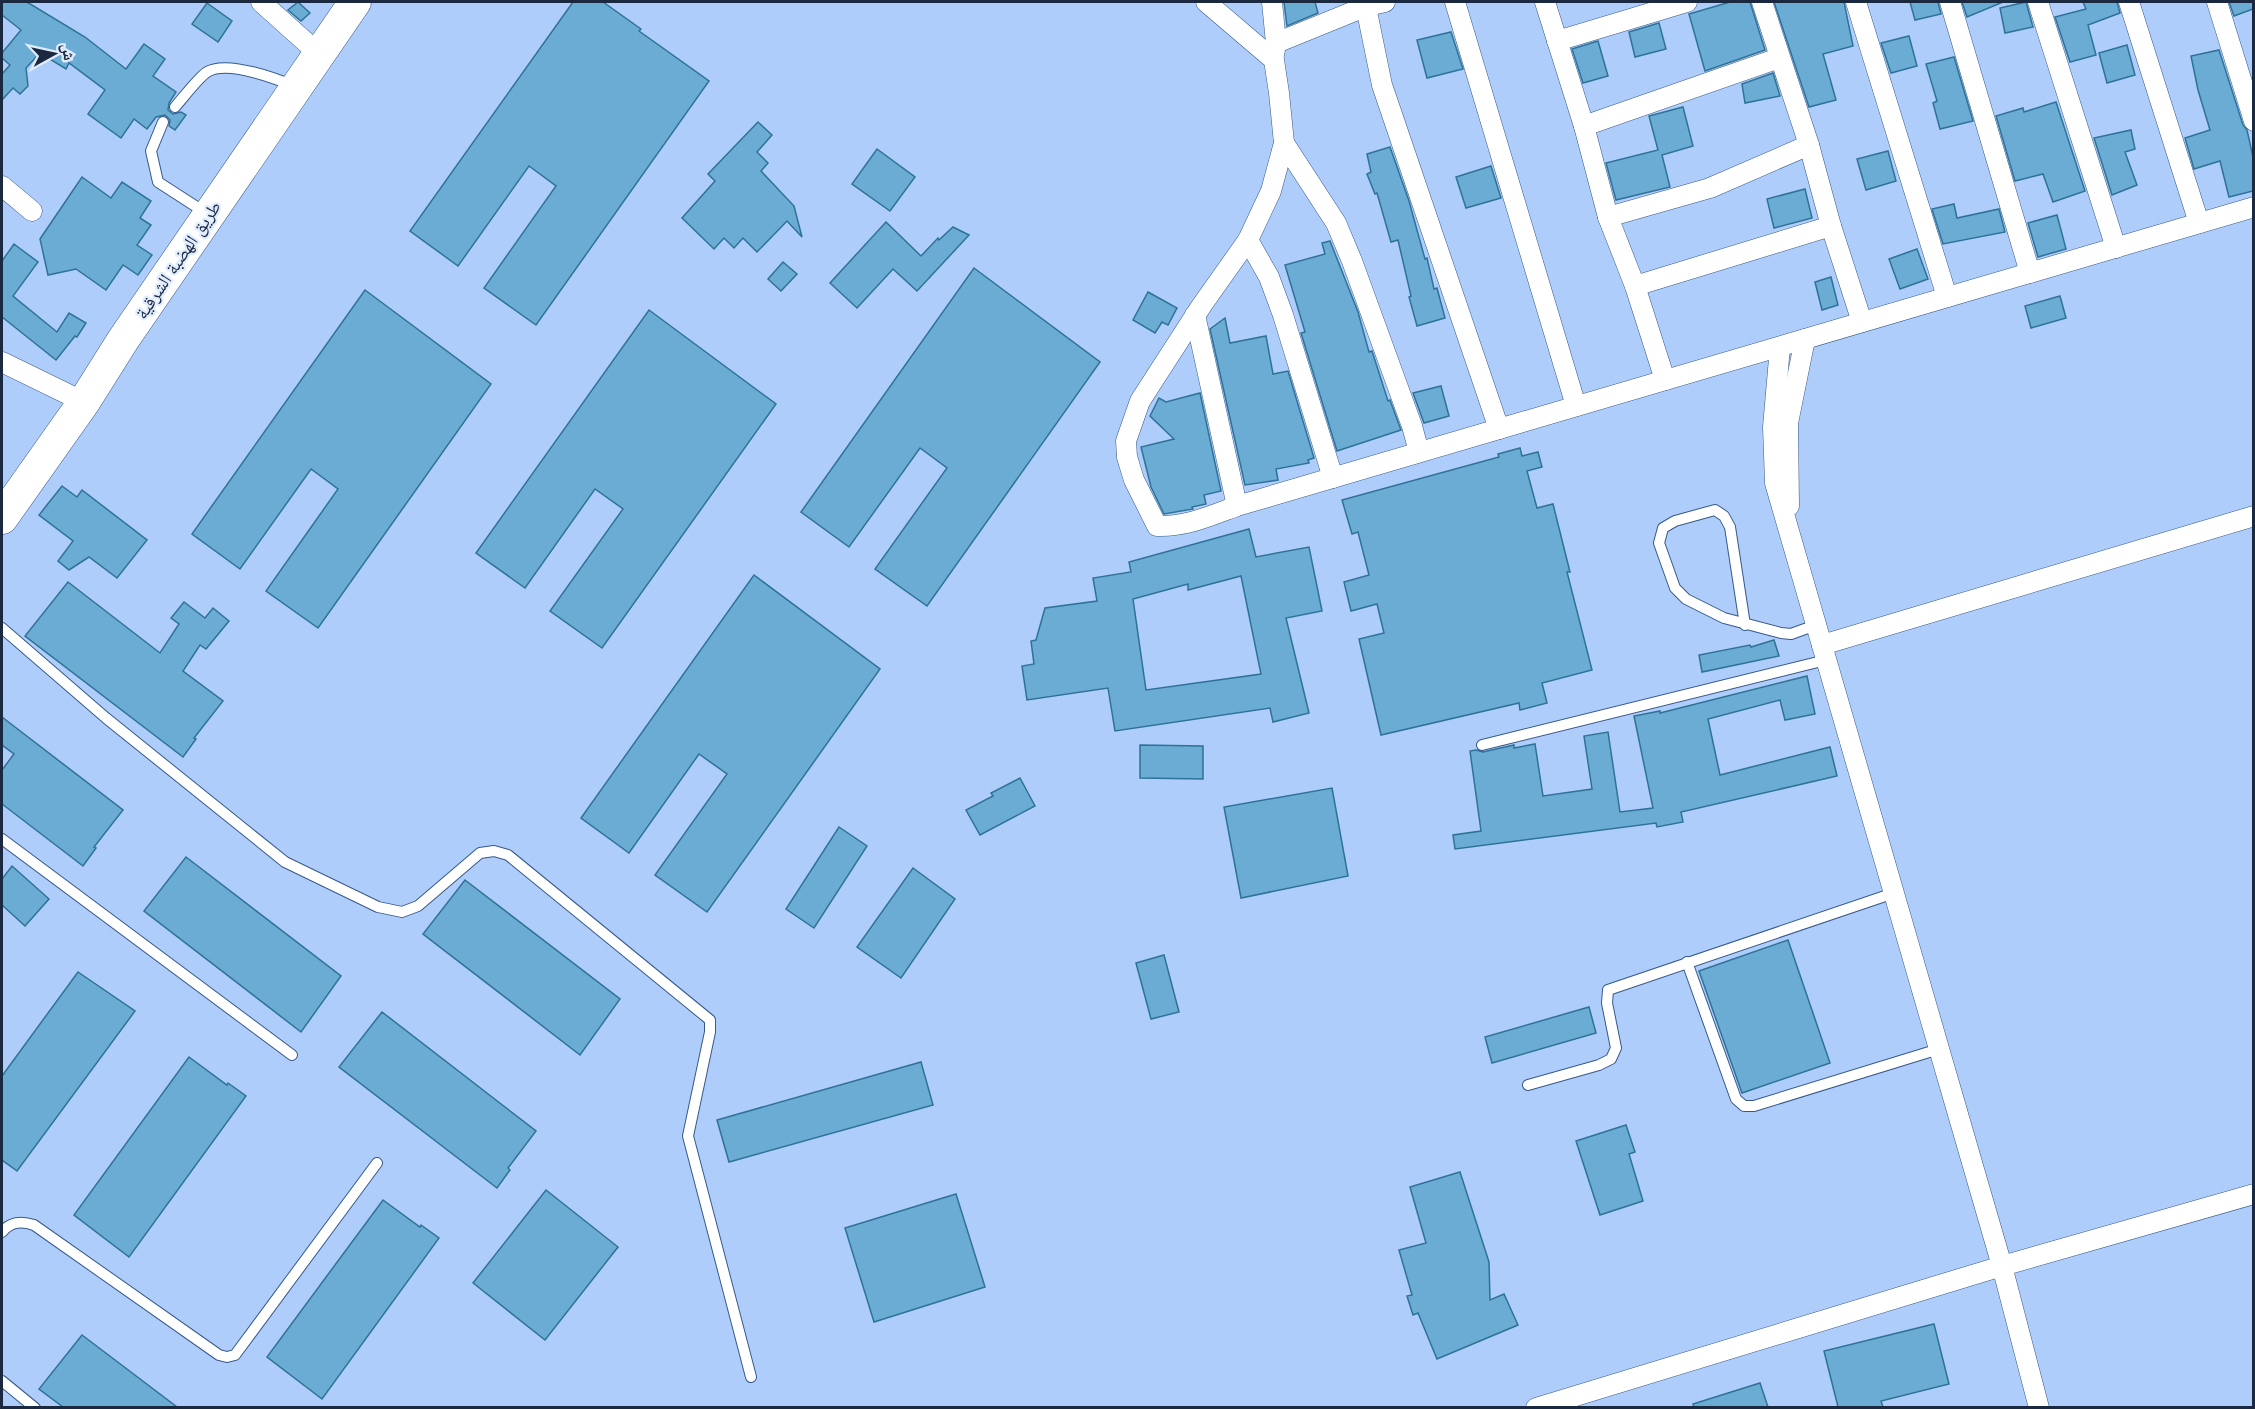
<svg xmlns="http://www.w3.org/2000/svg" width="2255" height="1409" font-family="Raleway,'Noto Naskh Arabic',sans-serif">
  <rect width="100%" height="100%" fill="#aecdfa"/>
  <g fill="#6bacd5" stroke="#2f7298" stroke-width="1.5" fill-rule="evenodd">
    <path d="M2,2H27L85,37L126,69L144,44L165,59L153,76L176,92L169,103L168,110L173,114L181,112L186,115L175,130L169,126L170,120L165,115L156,117L147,129L134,119L121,138L88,114L105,90L69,63L66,69L40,53L26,68L28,86L20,94L13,88L2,100V74L10,65L2,58V53L21,30L2,15Z"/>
    <path d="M298,2L310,13L301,21L288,10Z"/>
    <path d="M573,2H603L641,29L639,31L709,81L536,325L484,288L556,186L529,166L458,266L410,231Z"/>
    <path d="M1284,2H1315L1318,13L1287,26Z"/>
    <path d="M1730,2H1750L1765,50L1705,71L1689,14Z"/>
    <path d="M1774,2H1844L1853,46L1823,54L1836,100L1809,107Z"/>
    <path d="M1910,2H1938L1941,14L1915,20Z"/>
    <path d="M1962,2H2003L1967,17Z"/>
    <path d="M2026,2L2033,27L2005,33L2000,8Z"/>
    <path d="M2083,2H2117L2120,13L2088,25L2096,55L2070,62L2055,17L2086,9Z"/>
    <path d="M2229,2H2253V9L2234,16Z"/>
    <path d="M207,3L232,21L218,42L192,24Z"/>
    <path d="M1659,23L1666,49L1635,57L1629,32Z"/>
    <path d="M1451,32L1463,69L1427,78L1417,40Z"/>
    <path d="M1909,36L1917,66L1891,73L1881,43Z"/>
    <path d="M1598,41L1608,76L1583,83L1572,49Z"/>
    <path d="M2127,45L2135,75L2107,83L2099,53Z"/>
    <path d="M2219,50L2243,125L2247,130L2253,157V191L2229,197L2220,161L2194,169L2185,138L2210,130L2198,90L2191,56Z"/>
    <path d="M1954,57L1973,121L1940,129L1933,103L1937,101L1926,64Z"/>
    <path d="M1773,73L1780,96L1745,103L1742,84Z"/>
    <path d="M2056,102L2085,191L2053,202L2043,174L2015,181L1996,116L2023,108L2024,112Z"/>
    <path d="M1683,107L1693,146L1662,155L1670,187L1616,200L1606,163L1658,150L1649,116Z"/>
    <path d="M758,122L772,135L757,152L768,163L761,171L794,206L802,237L787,221L757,252L743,238L734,248L724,238L714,249L682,218L715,181L708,174Z"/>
    <path d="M2131,130L2135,149L2125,152L2137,185L2112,195L2094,138Z"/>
    <path d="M1390,147L1409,201L1425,259L1427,258L1434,289L1437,288L1445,318L1417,326L1409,297L1411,296L1398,240L1391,242L1377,193L1375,194L1367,174L1371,172L1367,154Z"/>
    <path d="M877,149L915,177L890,211L852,184Z"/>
    <path d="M1888,151L1896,181L1866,190L1857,159Z"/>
    <path d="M1491,166L1501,198L1466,208L1456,177Z"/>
    <path d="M82,177L111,198L122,182L151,201L140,218L151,225L137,245L152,255L138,275L123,265L106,290L76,269L48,275L40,239Z"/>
    <path d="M1805,189L1812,218L1774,228L1767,199Z"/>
    <path d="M1954,204L1957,218L1999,209L2005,232L1943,244L1932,209Z"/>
    <path d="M2057,215L2066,249L2038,257L2028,223Z"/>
    <path d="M886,222L921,256L938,238L939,240L953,227L969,235L917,291L893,269L857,308L830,283Z"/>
    <path d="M1330,241L1358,312L1369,352L1372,351L1388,401L1390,400L1401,430L1337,451L1301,333L1305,332L1285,265L1325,254L1322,243Z"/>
    <path d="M14,244L38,262L13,296L57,332L69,313L86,323L77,337L75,336L56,360L2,317V261Z"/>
    <path d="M1917,249L1928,279L1900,289L1889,259Z"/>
    <path d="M783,262L797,274L781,291L768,279Z"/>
    <path d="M974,268L1100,362L927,606L875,569L947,468L920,448L849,547L801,512Z"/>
    <path d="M1831,277L1838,305L1822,310L1815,282Z"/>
    <path d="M365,290L491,384L318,628L266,591L338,489L311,469L240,569L192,534Z"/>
    <path d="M1148,292L1177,308L1168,325L1162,322L1155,333L1133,320Z"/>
    <path d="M2060,296L2066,318L2031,328L2025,306Z"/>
    <path d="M649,310L776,404L602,648L550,611L623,509L595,489L525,588L476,553Z"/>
    <path d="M1225,318L1230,343L1266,336L1273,374L1288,371L1314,458L1308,460L1309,463L1276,469L1278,480L1245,485L1210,329Z"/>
    <path d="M1441,386L1449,416L1424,423L1413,393Z"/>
    <path d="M1200,393L1221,491L1204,495L1206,504L1192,507L1193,509L1164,514L1151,487L1141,447L1174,439L1150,416L1159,398L1166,402Z"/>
    <path d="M1520,448L1522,456L1538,452L1542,467L1527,471L1537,508L1553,504L1570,572H1567L1592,670L1542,683L1547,703L1520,710L1519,703L1381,735L1359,639L1384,633L1377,604L1351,611L1344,582L1369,575L1358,532L1352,534L1342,500L1499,457L1498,454Z"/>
    <path d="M62,486L77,497L82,490L147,540L117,578L89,557L69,570L58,561L73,541L39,515Z"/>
    <path d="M1249,529L1256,557L1309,547L1322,611L1286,618L1309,713L1273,722L1270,708L1115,731L1108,688L1027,700L1022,666L1034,664L1031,641L1036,640L1045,608L1097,601L1093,578L1131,572L1129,562ZM1241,576L1261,674L1146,690L1133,599L1188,584V590Z"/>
    <path d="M754,575L880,669L707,912L655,875L727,774L699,754L629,853L581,818Z"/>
    <path d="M68,582L160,653L179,624L171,618L184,602L205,618L213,608L229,621L206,649L200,645L183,671L223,701L194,738L196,739L183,757L25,636Z"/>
    <path d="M1774,640L1779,656L1702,672L1699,655L1750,645L1751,647Z"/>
    <path d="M1807,676L1815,714L1785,720L1780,700L1708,719L1720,775L1830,747L1837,776L1681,812L1683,822L1657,827L1656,823L1455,849L1453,835L1481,831L1470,751L1476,750L1483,752L1514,745V748L1535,744L1543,796L1592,789L1584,736L1608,732L1620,812L1653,808L1634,716L1660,711V713Z"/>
    <path d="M2,717L123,810L94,847L96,848L83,866L2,804V770L14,754L2,745Z"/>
    <path d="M1140,745L1203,746V779L1140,778Z"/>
    <path d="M1020,778L1035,806L980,835L966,810L993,796L991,793Z"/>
    <path d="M1332,788L1348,876L1241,898L1224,807Z"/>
    <path d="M839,827L867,846L814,928L786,909Z"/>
    <path d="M186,857L341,976L301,1032L144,911Z"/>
    <path d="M12,866L49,899L25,926L2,905V879Z"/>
    <path d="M913,868L955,899L901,978L857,947Z"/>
    <path d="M465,880L620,999L580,1055L423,934Z"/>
    <path d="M1788,940L1830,1063L1742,1093L1699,971Z"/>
    <path d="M1164,955L1179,1012L1151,1019L1136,963Z"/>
    <path d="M78,972L135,1011L17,1171L2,1160V1076Z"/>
    <path d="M1589,1007L1596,1033L1492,1063L1485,1037Z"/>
    <path d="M382,1012L536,1131L508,1168L510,1170L497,1188L339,1067Z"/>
    <path d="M189,1057L227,1085L228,1083L246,1096L129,1257L74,1215Z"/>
    <path d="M921,1062L933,1105L729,1162L717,1120Z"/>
    <path d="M1626,1125L1635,1152L1629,1154L1643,1201L1600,1215L1576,1141Z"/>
    <path d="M1460,1172L1489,1262L1490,1300L1504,1294L1518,1325L1437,1359L1418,1313L1413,1315L1407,1296L1412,1295L1399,1250L1426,1243L1410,1187Z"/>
    <path d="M546,1190L618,1247L545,1340L473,1283Z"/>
    <path d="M956,1194L985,1287L874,1322L845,1228Z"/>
    <path d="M383,1200L420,1227L421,1225L439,1238L322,1399L267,1357Z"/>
    <path d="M1934,1324L1949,1384L1881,1401L1883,1407H1838L1824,1351Z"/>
    <path d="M82,1335L177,1407H63L39,1389Z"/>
    <path d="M1760,1383L1768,1407H1694L1693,1404Z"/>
  </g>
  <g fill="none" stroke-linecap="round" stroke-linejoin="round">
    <defs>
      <g id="service">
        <path d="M175,107C182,99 199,77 207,72C227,60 274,78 294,86"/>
        <path d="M163,122L151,151L158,182L206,213"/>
        <path d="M1745,625L1730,527L1724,516L1715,510L1675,521L1663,528L1659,543L1675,588L1686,599L1724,618L1781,633L1791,634L1816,625"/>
        <path d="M2,628L106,718L285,862L378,907L402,912L418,906L480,853L494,851L508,855L710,1020V1032L688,1136L751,1377"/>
        <path d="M1482,745L1826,660"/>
        <path d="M2,839L292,1055"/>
        <path d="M1687,962L1736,1099L1744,1106H1754L1939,1049"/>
        <path d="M1528,1085L1599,1065L1611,1059L1616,1048L1607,1003L1608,990L1894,893"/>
        <path d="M2,1232C11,1221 22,1221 34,1225L219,1355L227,1357L235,1355L377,1163"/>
        <path d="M2,1381L35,1408"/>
      </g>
      <g id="minor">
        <path d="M261,2L319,54"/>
        <path d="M1206,2L1274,60L1279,93L1284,143L1271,191L1248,240L1202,305L1140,401L1126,441L1127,457L1134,480L1157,526C1186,527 1210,516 1237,506L2254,207"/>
        <path d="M1272,2L1276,43L1274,55"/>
        <path d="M1365,2L1382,85L1499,429"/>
        <path d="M1455,2L1576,406"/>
        <path d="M1545,2L1584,126L1608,217L1635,286L1665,380"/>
        <path d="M1762,2L1809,145L1831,226L1862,322"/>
        <path d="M1856,2L1947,297"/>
        <path d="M1950,2L2030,273"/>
        <path d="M2038,2L2116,248"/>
        <path d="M2129,2L2199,223"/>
        <path d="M2217,2L2254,121"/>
        <path d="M1557,41L1687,2"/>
        <path d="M1276,43L1367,6L1385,2"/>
        <path d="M1584,126L1779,58"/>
        <path d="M1284,143L1336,223L1352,261L1412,426L1419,452"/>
        <path d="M2,186L32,211"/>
        <path d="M1608,217L1710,188L1809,145"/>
        <path d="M1248,240L1269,277L1283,315L1333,478"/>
        <path d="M1635,286L1831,226"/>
        <path d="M1195,315L1237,506"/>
        <path d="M1780,347L1773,427L1775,483L2002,1266L2039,1408"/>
        <path d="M2,362L84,402"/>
        <path d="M1789,506L1788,423L1805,339"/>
        <path d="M1822,645L2254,516"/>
        <path d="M1536,1408L2002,1266L2254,1194"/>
      </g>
      <path id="primary" d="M2,518L84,402L123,340L355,2"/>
    </defs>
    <use href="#service" stroke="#37598a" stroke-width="12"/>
    <use href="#minor" stroke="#37598a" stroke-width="21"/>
    <use href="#primary" stroke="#37598a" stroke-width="33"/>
    <use href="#service" stroke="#fff" stroke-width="10"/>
    <use href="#minor" stroke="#fff" stroke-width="20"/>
    <use href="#primary" stroke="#fff" stroke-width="32"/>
  </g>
  <g text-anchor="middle" stroke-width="4.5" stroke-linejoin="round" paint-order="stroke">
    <g font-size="18" fill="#1a293f" stroke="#e1edfe">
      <text transform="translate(178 260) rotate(-56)" y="6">طريق الهضبة الشرقية</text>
    </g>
  </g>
  <rect width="2255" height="1409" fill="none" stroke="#1a293f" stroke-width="6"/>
  <g transform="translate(54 54) rotate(82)" stroke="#e1edfe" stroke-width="4.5" paint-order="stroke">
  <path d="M0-4.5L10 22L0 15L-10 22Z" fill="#1a293f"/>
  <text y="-9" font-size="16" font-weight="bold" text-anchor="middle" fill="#1a293f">ش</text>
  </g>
</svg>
